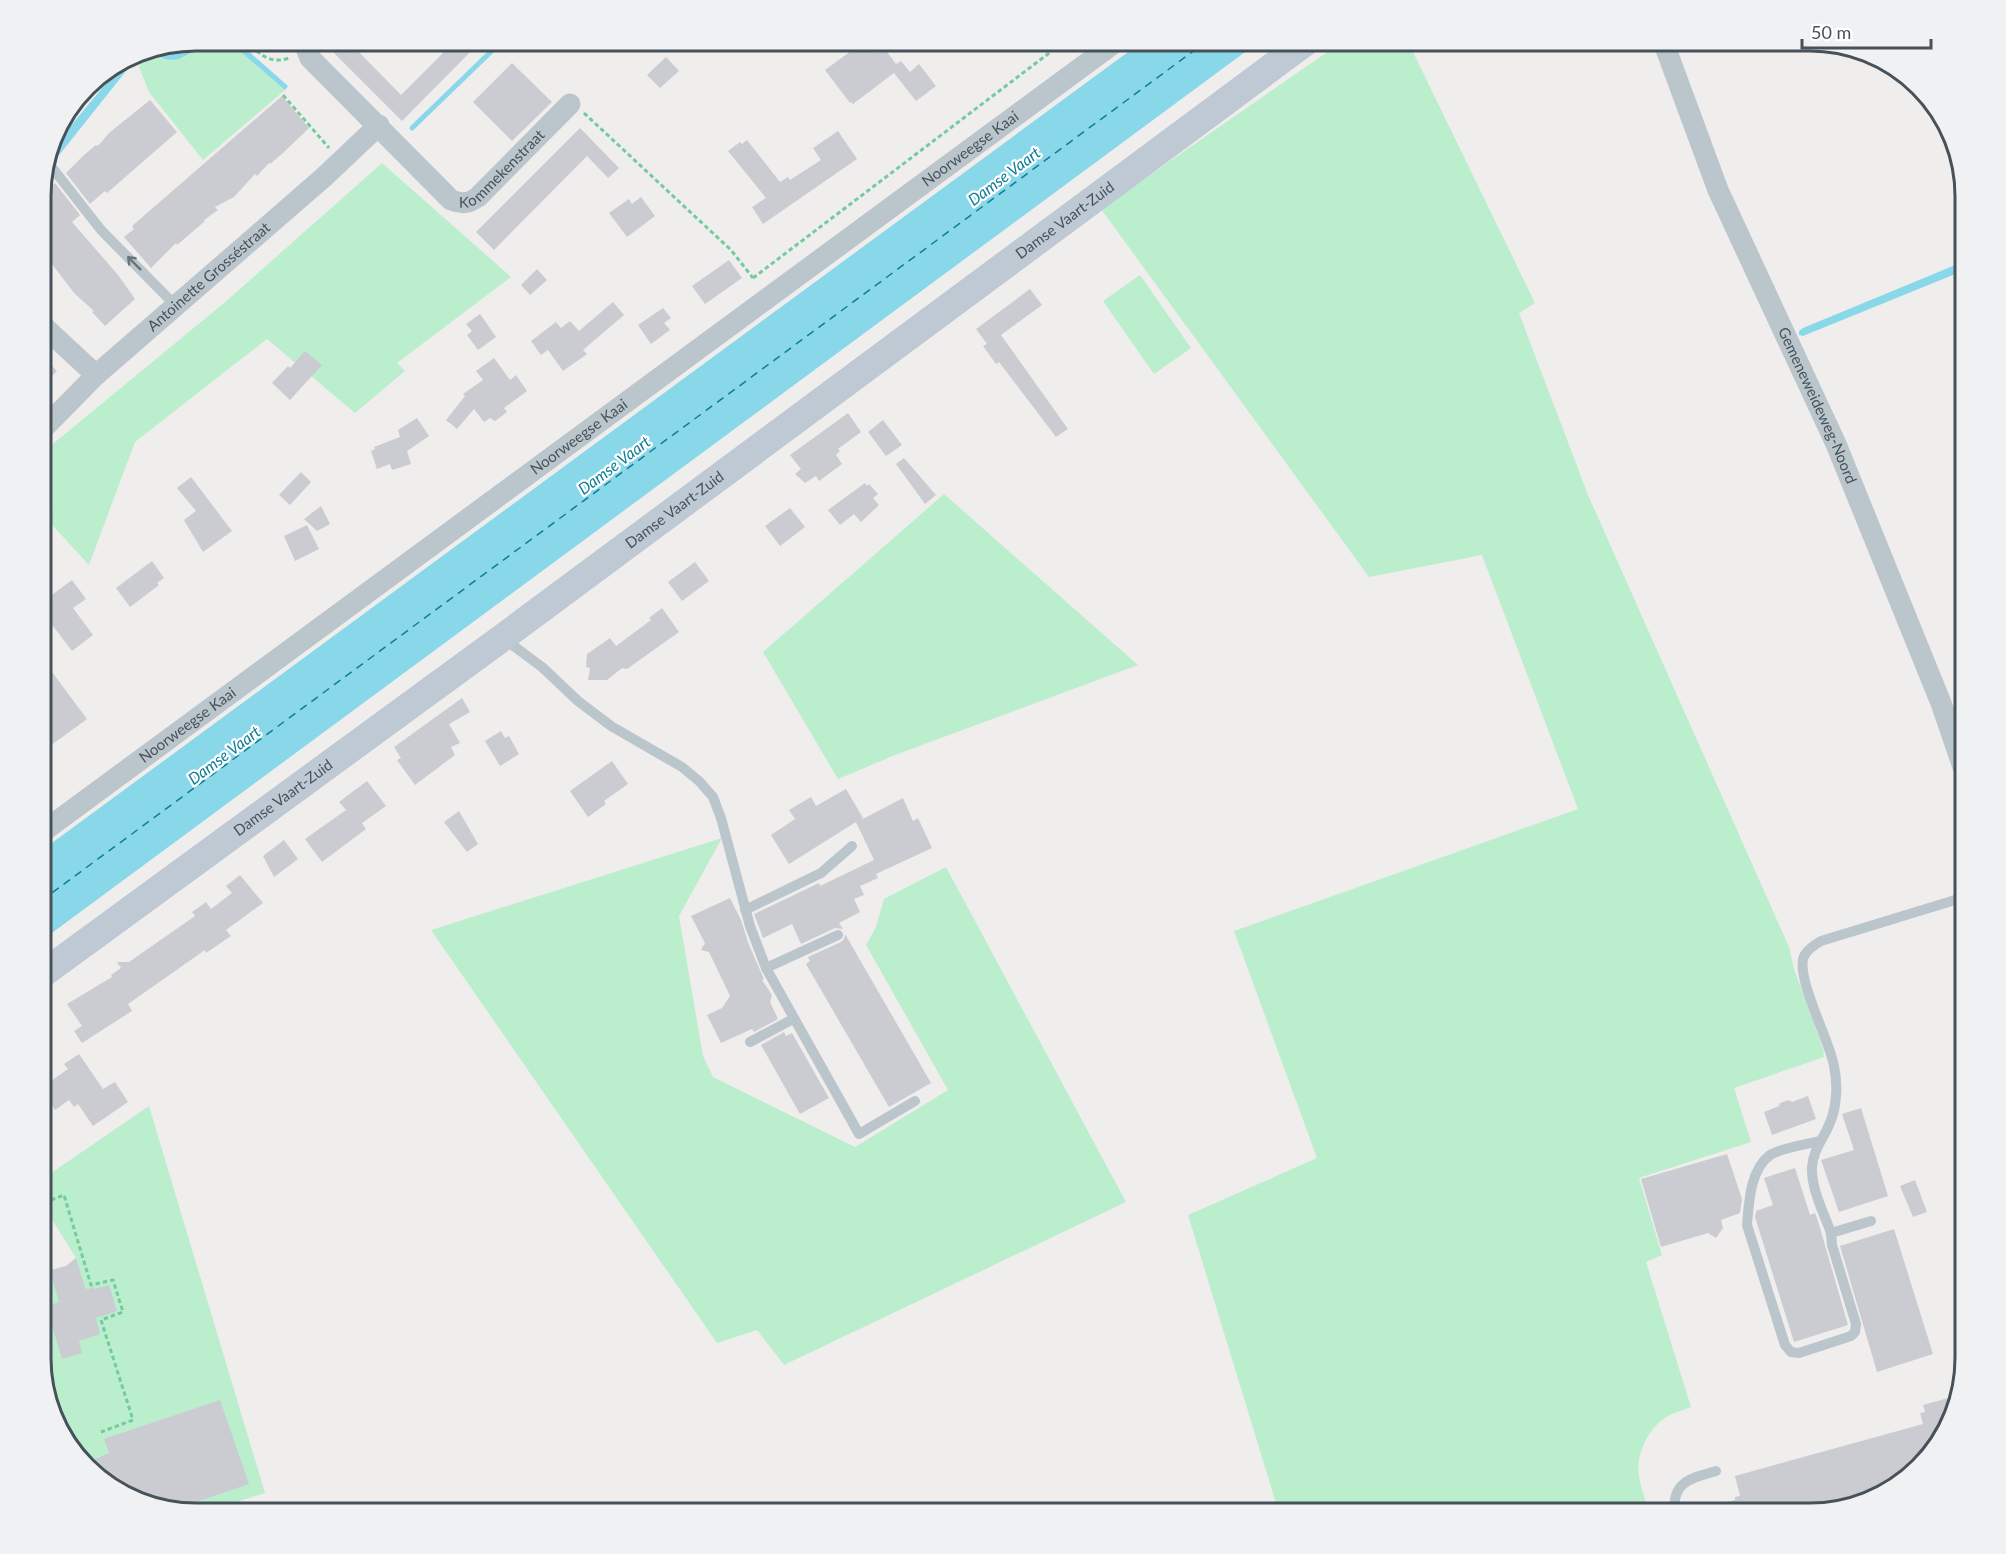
<svg xmlns="http://www.w3.org/2000/svg" width="2006" height="1554" font-family="Lato,sans-serif">
  <rect width="100%" height="100%" fill="#f0eded"/>
  <g fill="#bbeecd">
    <path d="M196,41H228L285,90L203,160L149,92L139,67L145,51L154,49L158,57L184,58L193,50H182L167,46Z"/>
    <path d="M1343,41H1404L1412,50L1535,303L1519,313L1588,495L1789,947L1794,969L1823,1048L1824,1057L1734,1088L1751,1142L1639,1178L1662,1255L1646,1262L1691,1407C1684,1410 1675,1412 1668,1416C1649,1427 1635,1454 1639,1477C1641,1489 1646,1501 1649,1513H1279L1188,1215L1317,1158L1234,931L1578,809L1482,555L1369,577L1101,209Z"/>
    <path d="M382,163L511,277L397,363L405,371L355,413L267,339L135,442L89,565L41,513V457L54,443L224,303Z"/>
    <path d="M1140,275L1191,348L1154,374L1103,301Z"/>
    <path d="M944,494L1138,665L895,755L838,779L763,652Z"/>
    <path d="M722,838L679,916L703,1056L713,1077L855,1147L948,1090L866,945L876,927L884,899L946,867L1126,1202L784,1365L757,1330L717,1343L431,930Z"/>
    <path d="M149,1106L265,1493L202,1513H196L146,1505L101,1481L57,1427L41,1368V1272L66,1266L76,1258L41,1202V1180Z"/>
  </g>
  <g fill="#89d8ea">
    <path d="M228,41H237L288,86L285,90Z"/>
    <path d="M1143,41H1260L41,941V851Z"/>
    <path d="M187,44L193,51C181,60 172,63 158,56L154,49L167,46L182,50Z"/>
    <path d="M142,51L56,159L50,151L126,59Z"/>
    <path d="M1965,261V269L1953,275L1803,336L1799,335V331L1803,328Z"/>
  </g>
  <g fill="none" stroke-linecap="round" stroke-linejoin="round">
    <path stroke="#89d8ea" stroke-width="5" d="M412,128L502,41"/>
    <path stroke="#0e7d95" stroke-width="1.5" stroke-dasharray="8 6" stroke-linecap="butt" d="M41,901L1207,41"/>
  </g>
  <g fill="#caccd2">
    <path d="M321,40H347L401,95L456,40H482L402,121Z"/>
    <path d="M866,40H869L878,53L884,48L896,64L901,61L910,72L919,64L936,86L916,101L894,73L853,104L851,102L850,103L825,70Z"/>
    <path d="M666,57L679,71L660,88L647,75Z"/>
    <path d="M512,63L552,102L512,141L473,102Z"/>
    <path d="M282,96L309,128L283,153L270,164L269,163L257,176L255,174L234,197L215,207L218,210L204,220L205,221L177,245L176,243L151,268L124,237L134,229L132,226Z"/>
    <path d="M150,100L177,132L107,193L105,191L90,204L66,173L83,156L96,145L98,146L109,133Z"/>
    <path d="M580,128L619,168L608,178L587,156L494,250L476,232Z"/>
    <path d="M838,131L857,159L763,224L752,207L766,198L728,151L740,142L742,144L747,140L780,182L788,177L790,180L821,160L813,148Z"/>
    <path d="M55,183L80,215L72,222L118,275L135,299L105,326L92,312L94,311L75,294L41,250V241L48,235L41,227V195Z"/>
    <path d="M641,197L655,216L627,237L609,213L629,199L632,204Z"/>
    <path d="M729,260L742,278L705,304L692,286Z"/>
    <path d="M537,269L547,280L530,295L521,285Z"/>
    <path d="M1030,289L1042,305L1001,335L1068,429L1056,437L999,362L996,364L983,346L987,344L976,329Z"/>
    <path d="M613,302L624,315L583,350L587,354L563,371L548,350L541,355L531,341L556,322L561,328L570,321L579,331Z"/>
    <path d="M663,308L671,318L664,323L670,330L651,344L638,325Z"/>
    <path d="M480,314L496,337L478,350L467,335L472,331L466,324Z"/>
    <path d="M305,351L322,365L290,400L272,383L288,366L290,368Z"/>
    <path d="M41,355L57,371L41,387Z"/>
    <path d="M494,358L510,380L516,375L527,391L504,408L507,412L495,421L490,418L484,422L474,409L457,429L446,420L465,396L463,394L483,380L476,371Z"/>
    <path d="M848,413L861,432L838,449L840,451L836,455L842,464L819,481L816,476L805,483L795,474L801,469L790,455Z"/>
    <path d="M417,418L429,436L407,451L411,464L392,470L390,464L377,469L371,451L375,449L374,447L400,437L398,430Z"/>
    <path d="M883,420L902,445L886,456L868,432Z"/>
    <path d="M904,458L936,495L925,504L896,464Z"/>
    <path d="M301,472L311,482L290,505L279,495Z"/>
    <path d="M191,477L232,531L203,552L184,520L196,511L177,488Z"/>
    <path d="M865,483L867,486L869,484L878,494L873,498L879,505L861,522L854,514L840,525L828,510Z"/>
    <path d="M321,506L330,524L317,531L304,519Z"/>
    <path d="M790,508L805,527L780,546L765,526Z"/>
    <path d="M307,525L319,549L295,561L284,536Z"/>
    <path d="M152,561L164,578L157,583L159,585L130,607L116,588Z"/>
    <path d="M695,562L709,581L682,601L668,582Z"/>
    <path d="M72,580L86,599L73,608L93,635L72,651L41,610V603Z"/>
    <path d="M662,608L679,632L627,669L622,668L607,680H588L590,668L586,667L587,654L610,638L616,646L651,620L649,618Z"/>
    <path d="M52,672L87,719L50,746L41,734V680Z"/>
    <path d="M462,698L470,712L449,724L460,743L451,747L455,755L415,785L397,760L401,758L394,747Z"/>
    <path d="M501,731L505,738L509,736L519,754L500,766L485,741Z"/>
    <path d="M612,761L628,784L604,801L606,804L588,817L570,791Z"/>
    <path d="M367,781L386,806L362,823L366,829L322,862L305,839L346,810L339,802Z"/>
    <path d="M846,789L863,818L861,820L903,798L913,821L918,818L932,848L876,874L878,878L860,886L864,895L854,899L860,912L839,923L843,929L835,928L801,944L792,924L763,938L754,914L819,883L820,886L874,860L856,822L789,864L771,835L795,819L789,810L811,797L816,806Z"/>
    <path d="M459,811L478,844L467,852L444,822Z"/>
    <path d="M284,840L298,859L274,877L263,856Z"/>
    <path d="M240,875L263,903L226,930L231,936L206,953L205,950L128,1004L132,1011L82,1043L74,1031L82,1026L67,1004L112,977L111,975L121,968L117,962H129L195,916L192,912L206,902L211,909L232,893L226,886Z"/>
    <path d="M730,898L741,920L749,945L764,979L762,980L772,995L770,1002L778,1019L754,1032L752,1029L721,1043L707,1015L722,1008L730,996L709,952L701,950L705,943L691,916Z"/>
    <path d="M845,934L931,1083L889,1107L806,964L810,961L808,957L841,942L844,939Z"/>
    <path d="M784,1032L786,1036L792,1033L829,1098L800,1114L761,1045Z"/>
    <path d="M79,1054L103,1089L115,1082L128,1102L93,1126L78,1104L74,1107L69,1100L55,1110L50,1103L41,1110V1088L68,1069L64,1064Z"/>
    <path d="M1808,1096L1816,1119L1772,1135L1764,1112L1779,1106L1780,1103L1789,1100L1792,1102Z"/>
    <path d="M1861,1108L1888,1196L1839,1212L1821,1160L1854,1150L1842,1114Z"/>
    <path d="M1727,1154L1742,1199L1740,1213L1721,1220L1723,1228L1716,1238L1708,1233L1661,1247L1641,1179Z"/>
    <path d="M1795,1168L1810,1215L1815,1213L1818,1221L1848,1325L1794,1342L1755,1217L1756,1211L1773,1205L1764,1178Z"/>
    <path d="M1915,1180L1927,1212L1913,1217L1900,1186Z"/>
    <path d="M1894,1229L1933,1354L1877,1372L1840,1246Z"/>
    <path d="M76,1258L85,1288L87,1289L94,1287V1289L109,1285L117,1311L96,1318L100,1334L79,1341L82,1353L62,1359L46,1306L59,1302L50,1271L66,1266Z"/>
    <path d="M1959,1395L1957,1408L1933,1453L1878,1498L1810,1514H1701L1700,1509L1735,1500V1497L1740,1496L1735,1476L1923,1424L1920,1413L1925,1412L1923,1405Z"/>
    <path d="M220,1400L249,1484L173,1510L146,1505L101,1481L95,1474L91,1461L109,1453L104,1439Z"/>
  </g>
  <g fill="none" stroke-linecap="round" stroke-linejoin="round">
    <g stroke="#74cb9e" stroke-width="3" stroke-dasharray="4.5 3" stroke-linecap="butt">
      <path d="M245,41C260,53 268,65 289,58"/>
      <path d="M283,95L329,148"/>
      <path d="M584,113L731,250L753,278"/>
      <path d="M753,278L1065,41"/>
      <path d="M51,1200L64,1195L91,1285L113,1280L123,1312L101,1320L133,1420L101,1432"/>
    </g>
    <g stroke="#bbc5cc" stroke-width="10">
      <path d="M47,161L101,230L175,305"/>
      <path d="M503,638L542,667L578,701L611,726L682,767L699,781L713,797L721,818L750,926L766,968L859,1134L915,1101"/>
      <path d="M745,910L821,873L852,846"/>
      <path d="M766,968L838,935"/>
      <path d="M750,1042L793,1019"/>
      <path d="M1820,1141C1807,1144 1781,1148 1770,1155C1750,1170 1749,1202 1747,1225L1785,1345L1791,1352L1799,1353L1851,1336L1855,1332L1856,1324L1832,1245L1831,1233"/>
      <path d="M1871,1221L1831,1233C1824,1213 1811,1189 1812,1167C1813,1151 1823,1139 1829,1125C1837,1108 1838,1084 1834,1066C1830,1041 1795,977 1804,956C1808,949 1814,945 1821,941L1965,897"/>
      <path d="M1675,1513C1671,1482 1691,1478 1716,1471"/>
    </g>
    <g stroke="#bbc5cc" stroke-width="21">
      <path id="s1" d="M308,41L306,48L310,58L451,200C462,204 468,204 478,197L570,104"/>
      <path id="s2" d="M1663,41L1718,190L1836,444L1941,703L1965,773"/>
      <path d="M41,324L96,375"/>
      <path id="s3" d="M41,431L96,375L324,177L379,125"/>
      <path id="s4" d="M41,833L1117,41"/>
    </g>
    <path stroke="#bec9d4" stroke-width="28" id="s5" d="M41,975L502,638L1307,41"/>
  </g>
  <defs><path id="oneway-shaft" d="M-6 0H5M1.5-3L5.5 0L1.5 3" fill="none" stroke-width="1.6" stroke-linecap="round" stroke-linejoin="round" transform="scale(1.5)"/></defs>
  <use stroke="#69747c" href="#oneway-shaft" transform="translate(134 263) rotate(-135)"/>
  <g text-anchor="middle" stroke-width="4.5" stroke-linejoin="round" paint-order="stroke">
    <g font-size="15" fill="#46515a" stroke="#fff">
      <text dy="5" stroke="none"><textPath href="#s4" startOffset="1154">Noorweegse Kaai</textPath></text>
      <text dy="5" stroke="none"><textPath href="#s1" startOffset="282">Kommekenstraat</textPath></text>
      <text dy="5" stroke="none"><textPath href="#s5" startOffset="1272">Damse Vaart-Zuid</textPath></text>
      <text dy="5" stroke="none"><textPath href="#s3" startOffset="228">Antoinette Grosséstraat</textPath></text>
      <text dy="5" stroke="none"><textPath href="#s2" startOffset="396">Gemeneweideweg-Noord</textPath></text>
      <text dy="5" stroke="none"><textPath href="#s4" startOffset="668">Noorweegse Kaai</textPath></text>
      <text dy="5" stroke="none"><textPath href="#s5" startOffset="786">Damse Vaart-Zuid</textPath></text>
      <text dy="5" stroke="none"><textPath href="#s4" startOffset="182">Noorweegse Kaai</textPath></text>
      <text dy="5" stroke="none"><textPath href="#s5" startOffset="300">Damse Vaart-Zuid</textPath></text>
    </g>
    <g font-size="16" font-style="italic" fill="#0e7d95" stroke="#fff">
      <text transform="translate(1004 176) rotate(-37)" y="6">Damse Vaart</text>
      <text transform="translate(614 465) rotate(-37)" y="6">Damse Vaart</text>
      <text transform="translate(224 755) rotate(-37)" y="6">Damse Vaart</text>
    </g>
  </g>
  <path d="M0 0H2006V1554H0ZM196 51H1810A145 145 0 0 1 1955 196V1358A145 145 0 0 1 1810 1503H196A145 145 0 0 1 51 1358V196A145 145 0 0 1 196 51Z" fill="#f0f1f2" fill-rule="evenodd"/>
  <path fill="none" stroke="#46515a" stroke-width="3" d="M196 51H1810A145 145 0 0 1 1955 196V1358A145 145 0 0 1 1810 1503H196A145 145 0 0 1 51 1358V196A145 145 0 0 1 196 51Z"/>
  <path d="M1802 39v9h129v-9" fill="none" stroke="#46515a" stroke-width="3"/>
  <text x="1811" y="39" font-size="18" fill="#46515a" stroke="#ffffff" stroke-width="4.5" paint-order="stroke">50 m</text>
</svg>
